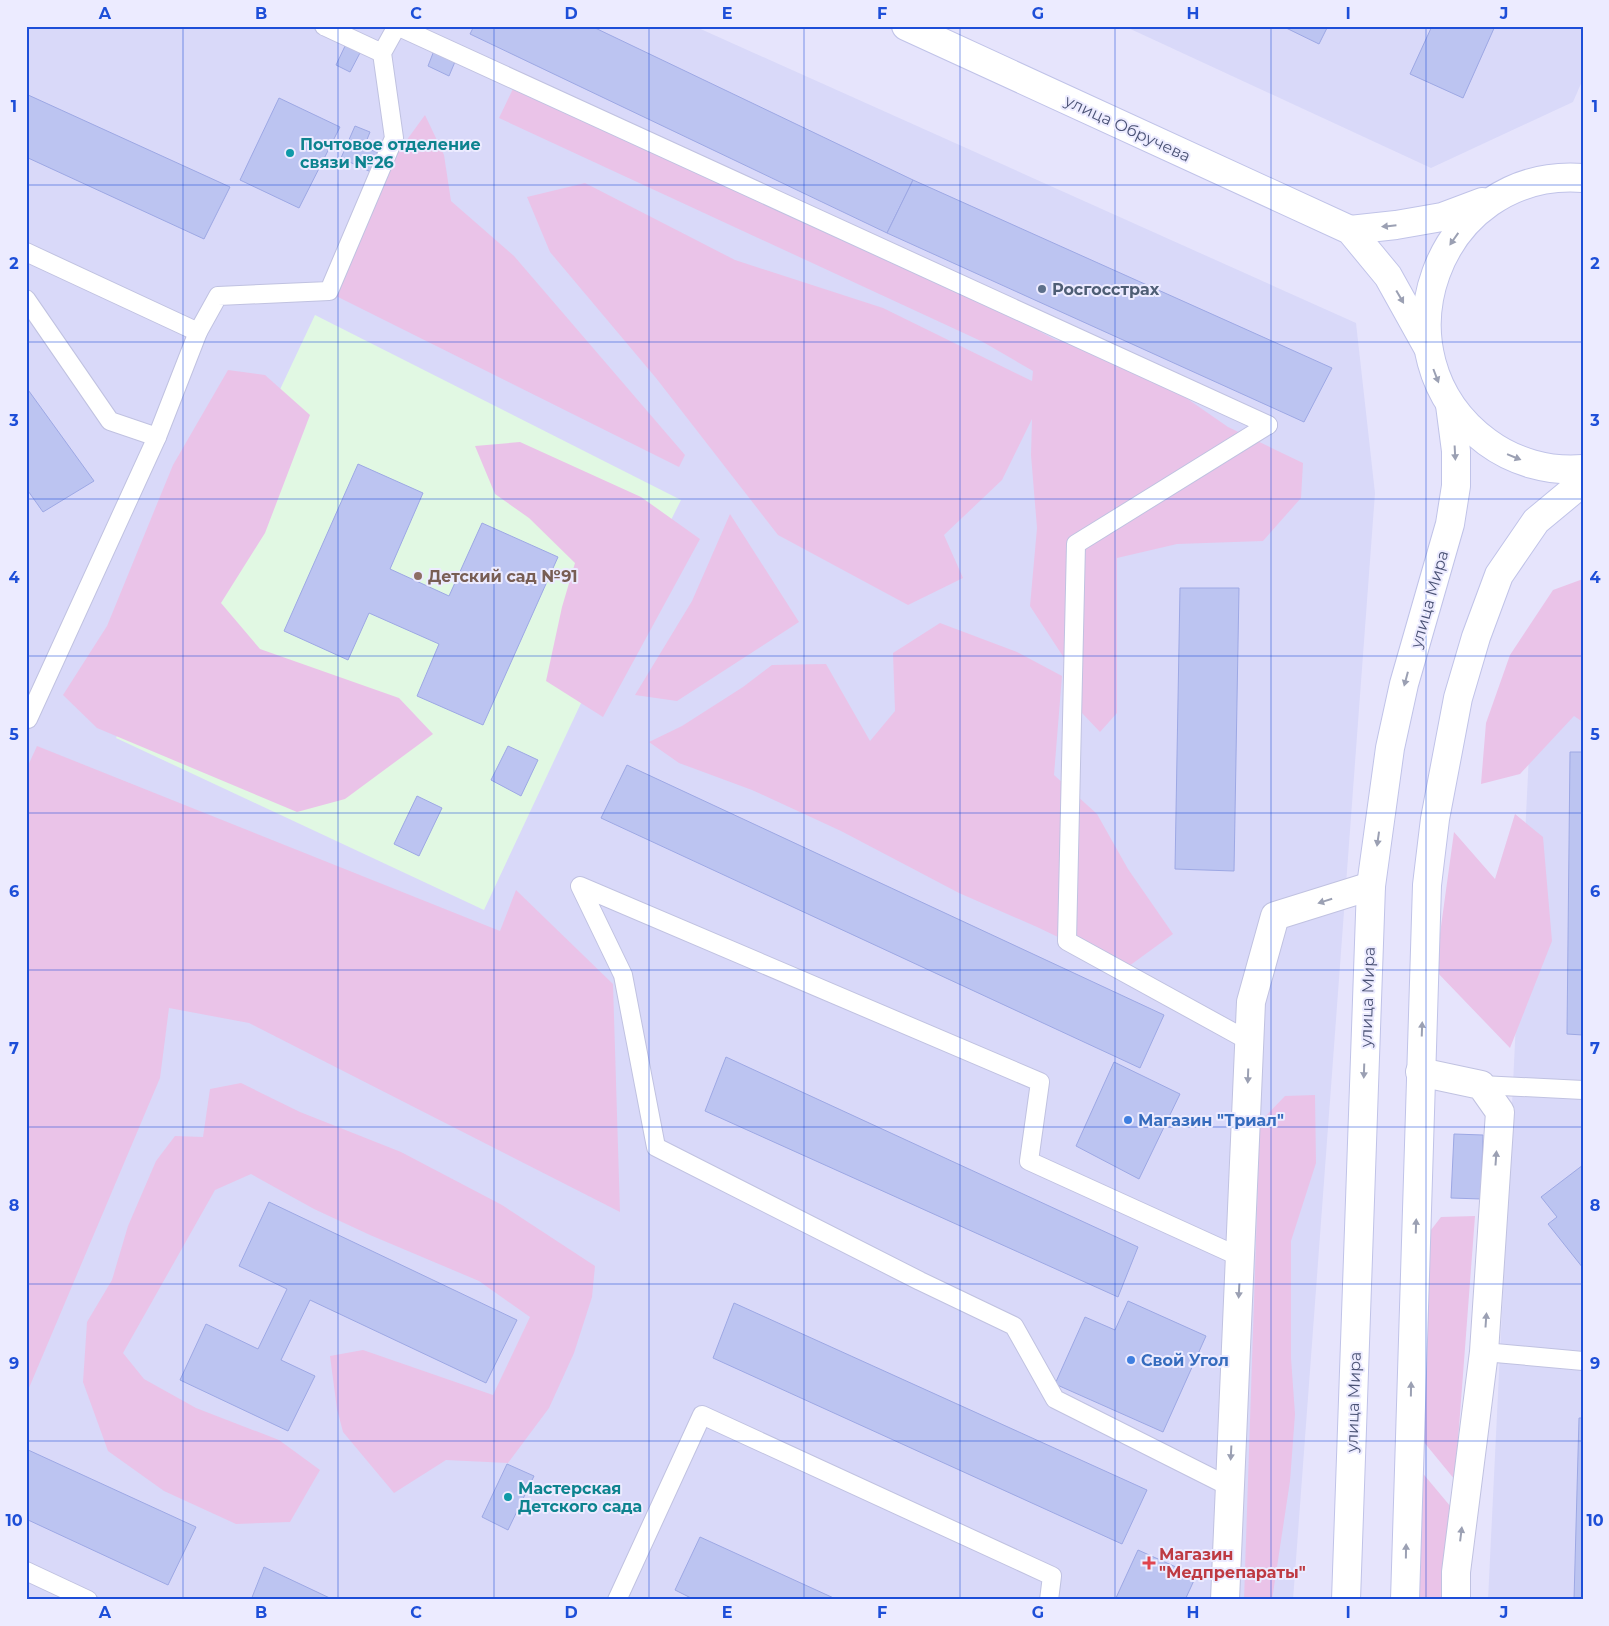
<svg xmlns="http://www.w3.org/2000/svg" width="1609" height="1626" font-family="Montserrat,sans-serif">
  <rect width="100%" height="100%" fill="#e6e4fc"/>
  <g fill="#d9d9f9">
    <path d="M26,26H694L1356,323L1375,493L1293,1600H26Z"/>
    <path d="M1124,26H1583V79L1573,102L1431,168Z"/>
    <path d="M1583,641V1600H1488L1533,671Z"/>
  </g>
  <path fill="#e1f8e3" d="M315,315L681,500L605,652L484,910L116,738Z"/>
  <g fill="#eac3e8">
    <path d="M521,72L901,252L1000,311L1056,340L1104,350L1166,384L1228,427L1303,463L1301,498L1263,541L1177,544L1117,558V713L1100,732L1082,713L1070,667L1030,606L1037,528L1031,455L1032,419L1002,480L944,535L963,578L908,605L778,535L656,378L550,252L527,197L585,183L735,260L883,308L1032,381L1033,371L983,342L499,118Z"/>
    <path d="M425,115L444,155L451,201L514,256L685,455L679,467L336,296L387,167Z"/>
    <path d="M228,370L265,375L310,415L265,533L221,603L260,649L399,698L433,734L345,799L297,812L97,728L63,695L107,626L173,465Z"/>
    <path d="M520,442L641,497L700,539L603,717L546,681L562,607L575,563L529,518L495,494L475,446Z"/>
    <path d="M730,514L799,622L677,701L635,695L692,601Z"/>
    <path d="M1583,579V722L1574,716L1520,774L1481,784L1486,723L1510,655L1553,590Z"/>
    <path d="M940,623L1017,652L1062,676L1054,775L1097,814L1128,869L1173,934L1125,969L1037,927L959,893L841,831L752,790L679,763L649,742L682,726L743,687L772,665L826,664L870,741L895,711L893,653Z"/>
    <path d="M37,746L500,931L516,890L613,984L620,1212L249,1023L169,1008L160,1078L26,1395V770Z"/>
    <path d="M1515,814L1543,837L1552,941L1510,1048L1435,970L1454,832L1495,879Z"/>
    <path d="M241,1083L300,1112L401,1152L502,1205L595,1266L592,1297L574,1353L549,1408L508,1463L446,1460L394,1493L343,1432L337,1409L330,1356L363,1350L493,1395L530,1317L479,1281L370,1235L314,1209L251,1174L215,1190L123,1353L144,1379L196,1408L279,1440L320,1470L290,1522L236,1524L164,1491L108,1451L83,1382L87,1322L112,1280L128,1226L156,1161L175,1136L203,1137L210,1089Z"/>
    <path d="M1315,1095L1316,1163L1291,1241V1358L1295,1414L1290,1481L1272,1600H1244L1260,1122L1285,1096Z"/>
    <path d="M1475,1216L1455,1480L1414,1430L1431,1230L1441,1217Z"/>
    <path d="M1420,1470L1461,1519L1459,1600H1418Z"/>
  </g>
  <g fill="#bcc4f1" stroke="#9da8e4">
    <path d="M474,26H591L913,180L887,233L470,34Z"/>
    <path d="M1282,26H1328L1319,44Z"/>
    <path d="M1432,26H1495L1463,98L1410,74Z"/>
    <path d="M346,44L361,51L350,72L336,65Z"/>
    <path d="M435,48L457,57L449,76L428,66Z"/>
    <path d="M26,94L230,187L204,239L26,157Z"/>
    <path d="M279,98L340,127L299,208L240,180Z"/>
    <path d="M355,126L370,132L364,147L379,153L371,172L341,158Z"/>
    <path d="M913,180L1332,368L1304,422L887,233Z"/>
    <path d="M26,387L94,481L43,512L26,488Z"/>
    <path d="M358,464L423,493L390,569L449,596L482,523L558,557L483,725L417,696L439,644L369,613L348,660L284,631Z"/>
    <path d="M1180,588H1239L1234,871L1175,869Z"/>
    <path d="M508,746L538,760L521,796L491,780Z"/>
    <path d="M1570,752H1583V1035L1567,1034Z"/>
    <path d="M627,765L1164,1015L1140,1068L601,818Z"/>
    <path d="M417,796L442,808L419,856L394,844Z"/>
    <path d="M726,1057L1138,1247L1118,1297L705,1111Z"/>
    <path d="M1114,1062L1180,1094L1139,1179L1076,1146Z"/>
    <path d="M1454,1134L1483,1135L1481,1199L1451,1198Z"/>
    <path d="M1583,1165V1268L1548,1224L1557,1217L1541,1197Z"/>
    <path d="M269,1202L517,1320L486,1383L310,1300L281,1360L315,1376L288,1431L180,1380L206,1324L258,1349L287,1289L239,1266Z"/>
    <path d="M1128,1301L1206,1336L1163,1432L1055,1384L1085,1317L1115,1330Z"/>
    <path d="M734,1303L1147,1490L1122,1544L713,1358Z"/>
    <path d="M1579,1418H1583V1600H1574Z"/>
    <path d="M26,1449L196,1527L168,1585L26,1519Z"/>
    <path d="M507,1464L534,1476L508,1530L482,1517Z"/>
    <path d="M700,1537L838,1600H695L675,1590Z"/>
    <path d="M1138,1550L1196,1576L1185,1600H1115Z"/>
    <path d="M264,1567L334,1600H251Z"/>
  </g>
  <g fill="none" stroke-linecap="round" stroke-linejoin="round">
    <defs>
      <g id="service">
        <path d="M324,26L382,53"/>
        <path d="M397,26L1268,425"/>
        <path d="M26,252L198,332"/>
        <path d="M26,299L110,421L157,437"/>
        <path d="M26,718L28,719L157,437L198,332L218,296L329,291L394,138L382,53L397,26"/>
        <path d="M1249,1041L1067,941L1076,544L1268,425"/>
        <path d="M1481,1085L1583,1090"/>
        <path d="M1484,1352L1583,1361"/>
        <path d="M1230,1487L1055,1399L1014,1326L920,1281L656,1147L623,975L580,886L1040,1082L1029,1161L1240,1257"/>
        <path d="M26,1571L88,1600"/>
        <path d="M617,1600L702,1415L1052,1576L1049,1600"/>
      </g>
      <g id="minor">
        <path d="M1420,1072L1481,1085L1500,1112L1484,1352L1456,1572V1600"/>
        <path d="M1225,1600L1251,1002L1275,916L1371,886"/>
      </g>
      <g id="secondary">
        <path d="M906,26L1350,230L1388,276L1427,346"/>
        <path d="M1583,178C1437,167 1369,355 1487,442C1514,462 1549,472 1583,469"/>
        <path d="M1350,230L1396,225L1442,217L1482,202"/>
        <path d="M1346,1600L1371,886L1390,748L1404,684L1450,524L1456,486V451L1450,405"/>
        <path d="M1405,1600L1427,885L1435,819L1458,698L1476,637L1499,575L1536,521L1583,482"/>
      </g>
    </defs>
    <use href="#service" stroke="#c0c2e1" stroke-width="20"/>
    <use href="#minor" stroke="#c0c2e1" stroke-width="30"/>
    <use href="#secondary" stroke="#c0c3e8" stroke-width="30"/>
    <use href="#service" stroke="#fff" stroke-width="18"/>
    <use href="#minor" stroke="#fff" stroke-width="28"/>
    <use href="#secondary" stroke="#fff" stroke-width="28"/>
  </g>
  <defs><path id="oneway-solid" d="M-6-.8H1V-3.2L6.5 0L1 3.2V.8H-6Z" transform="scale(1.25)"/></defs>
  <g fill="#9ba0b3">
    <use href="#oneway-solid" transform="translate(1389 226) rotate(174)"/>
    <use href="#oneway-solid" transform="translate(1454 239) rotate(125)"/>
    <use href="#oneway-solid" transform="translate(1400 297) rotate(60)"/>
    <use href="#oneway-solid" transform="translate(1436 376) rotate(69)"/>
    <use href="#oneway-solid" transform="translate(1455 453) rotate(87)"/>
    <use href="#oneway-solid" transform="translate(1514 457) rotate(22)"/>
    <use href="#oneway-solid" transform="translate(1406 679) rotate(105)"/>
    <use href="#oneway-solid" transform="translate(1378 839) rotate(98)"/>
    <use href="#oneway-solid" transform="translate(1325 901) rotate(163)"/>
    <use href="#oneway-solid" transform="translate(1422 1029) rotate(-88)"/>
    <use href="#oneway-solid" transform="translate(1364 1071) rotate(92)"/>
    <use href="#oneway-solid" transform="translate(1248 1076) rotate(92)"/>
    <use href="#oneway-solid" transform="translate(1496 1158) rotate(-86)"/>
    <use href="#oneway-solid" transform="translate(1416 1226) rotate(-88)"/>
    <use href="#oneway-solid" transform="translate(1239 1291) rotate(93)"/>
    <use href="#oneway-solid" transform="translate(1486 1320) rotate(-86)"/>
    <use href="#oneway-solid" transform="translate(1411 1389) rotate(-89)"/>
    <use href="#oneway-solid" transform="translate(1231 1453) rotate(93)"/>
    <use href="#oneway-solid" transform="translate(1461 1534) rotate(-83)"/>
    <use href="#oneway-solid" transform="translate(1406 1551) rotate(-89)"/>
  </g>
  <path fill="none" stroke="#1d4ed8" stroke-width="1" stroke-opacity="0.55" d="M183,26V1600M338,26V1600M494,26V1600M649,26V1600M804,26V1600M960,26V1600M1115,26V1600M1271,26V1600M1426,26V1600M26,185H1583M26,342H1583M26,499H1583M26,656H1583M26,813H1583M26,970H1583M26,1127H1583M26,1284H1583M26,1441H1583"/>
  <g fill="#0f9aa8" stroke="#ecebff" stroke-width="2">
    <circle cx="290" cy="153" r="5"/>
    <circle cx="508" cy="1497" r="5"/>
  </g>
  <circle fill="#5c6f8a" stroke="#ecebff" stroke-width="2" cx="1042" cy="289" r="5"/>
  <circle fill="#8d6e63" stroke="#ecebff" stroke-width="2" cx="418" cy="576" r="5"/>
  <g fill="#3f7fe0" stroke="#ecebff" stroke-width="2">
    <circle cx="1128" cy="1120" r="5"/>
    <circle cx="1131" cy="1360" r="5"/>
  </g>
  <path fill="#e0444e" stroke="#ecebff" stroke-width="2" d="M1146.5 1555.5h5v5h5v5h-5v5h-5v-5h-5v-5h5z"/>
  <g text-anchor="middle" stroke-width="4" stroke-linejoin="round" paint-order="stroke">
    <g font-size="16" fill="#4a5275" stroke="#ecebff">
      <text transform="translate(1128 128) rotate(25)" y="6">улица Обручева</text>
      <text transform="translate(1429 599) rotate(-74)" y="6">улица Мира</text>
      <text transform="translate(1367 997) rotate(-88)" y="6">улица Мира</text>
      <text transform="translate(1353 1402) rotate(-88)" y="6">улица Мира</text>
    </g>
    <g font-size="16" font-weight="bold" fill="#0d838f" stroke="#ecebff" text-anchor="start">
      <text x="300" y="150">Почтовое отделение<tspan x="300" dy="18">связи №26</tspan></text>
      <text x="518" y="1494">Мастерская<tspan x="518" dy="18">Детского сада</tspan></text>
    </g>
    <g font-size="16" font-weight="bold" fill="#4e5e75" stroke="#ecebff" text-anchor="start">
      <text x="1052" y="295">Росгосстрах</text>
    </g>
    <g font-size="16" font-weight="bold" fill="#785e54" stroke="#ecebff" text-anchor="start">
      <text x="428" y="582">Детский сад №91</text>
    </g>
    <g font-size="16" font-weight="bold" fill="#366cbe" stroke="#ecebff" text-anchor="start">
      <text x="1138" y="1126">Магазин "Триал"</text>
      <text x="1141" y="1366">Свой Угол</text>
    </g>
    <g font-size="16" font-weight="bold" fill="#be3a42" stroke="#ecebff" text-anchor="start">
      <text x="1159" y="1560">Магазин<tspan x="1159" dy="18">"Медпрепараты"</tspan></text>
    </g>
  </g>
  <rect width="1609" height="1626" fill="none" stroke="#ecebff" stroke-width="55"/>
  <rect x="28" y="28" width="1554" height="1570" fill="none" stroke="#1d4ed8" stroke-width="2"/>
  <g font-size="16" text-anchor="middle" font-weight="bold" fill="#1d4ed8">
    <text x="105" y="19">A</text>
    <text x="261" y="19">B</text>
    <text x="416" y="19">C</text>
    <text x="571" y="19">D</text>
    <text x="727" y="19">E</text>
    <text x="882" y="19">F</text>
    <text x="1038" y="19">G</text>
    <text x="1193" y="19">H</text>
    <text x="1348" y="19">I</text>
    <text x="1504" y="19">J</text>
    <text x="14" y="112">1</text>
    <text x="1595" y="112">1</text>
    <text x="14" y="269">2</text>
    <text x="1595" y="269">2</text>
    <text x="14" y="426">3</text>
    <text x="1595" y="426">3</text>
    <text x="14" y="583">4</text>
    <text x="1595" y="583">4</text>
    <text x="14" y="740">5</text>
    <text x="1595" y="740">5</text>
    <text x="14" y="897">6</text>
    <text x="1595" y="897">6</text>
    <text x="14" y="1054">7</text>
    <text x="1595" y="1054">7</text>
    <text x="14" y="1211">8</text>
    <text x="1595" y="1211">8</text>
    <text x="14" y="1369">9</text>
    <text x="1595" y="1369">9</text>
    <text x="14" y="1526">10</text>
    <text x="1595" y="1526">10</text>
    <text x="105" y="1618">A</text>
    <text x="261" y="1618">B</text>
    <text x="416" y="1618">C</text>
    <text x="571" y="1618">D</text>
    <text x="727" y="1618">E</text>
    <text x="882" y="1618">F</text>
    <text x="1038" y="1618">G</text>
    <text x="1193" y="1618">H</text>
    <text x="1348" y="1618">I</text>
    <text x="1504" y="1618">J</text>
  </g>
</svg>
